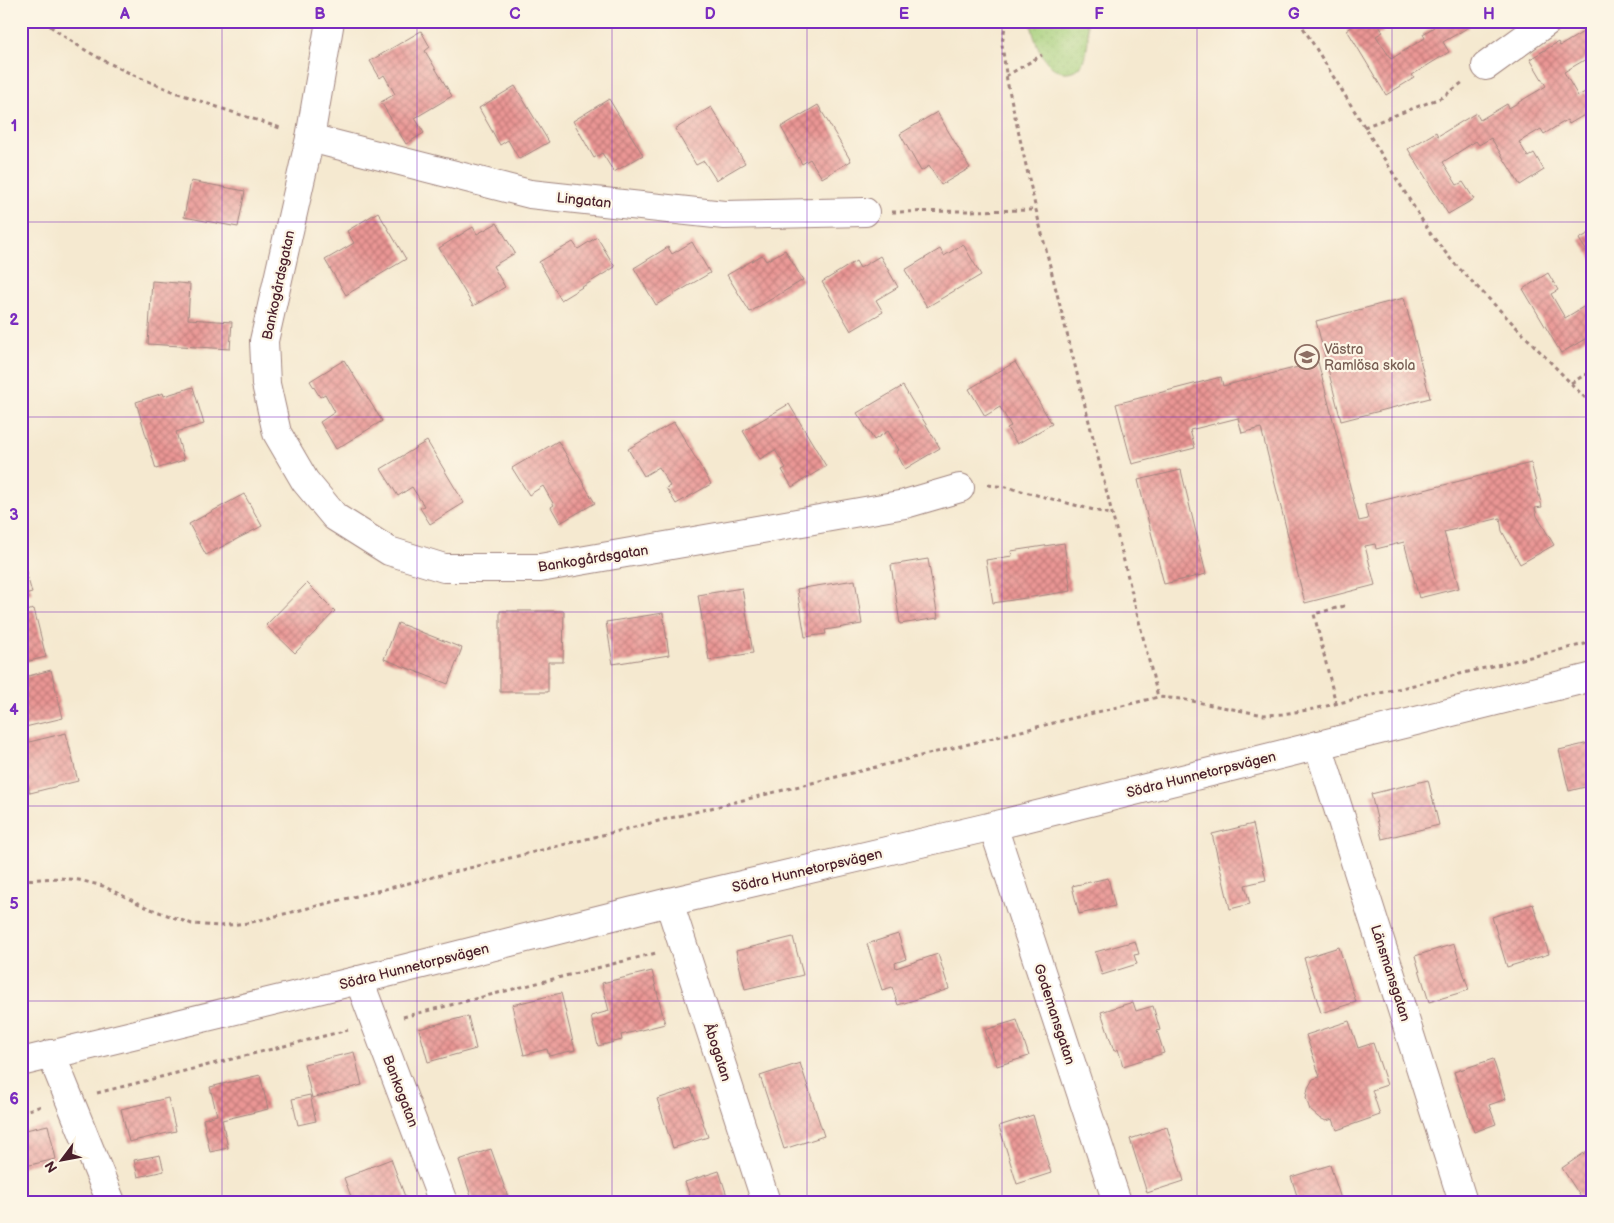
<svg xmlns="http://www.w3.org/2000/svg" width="1614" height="1223" font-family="'Balsamiq Sans',sans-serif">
  <defs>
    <pattern id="grass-dots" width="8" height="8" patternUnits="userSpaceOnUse" patternTransform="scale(1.25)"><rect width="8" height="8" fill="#a5cf7a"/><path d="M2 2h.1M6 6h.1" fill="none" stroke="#90b16a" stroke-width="1.8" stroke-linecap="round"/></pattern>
    <pattern id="building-cross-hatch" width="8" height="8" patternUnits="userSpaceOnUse" patternTransform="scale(1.25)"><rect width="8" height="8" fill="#ea9694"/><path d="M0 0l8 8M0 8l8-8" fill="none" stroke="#c07a79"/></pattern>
  </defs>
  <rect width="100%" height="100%" fill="#fcf5e5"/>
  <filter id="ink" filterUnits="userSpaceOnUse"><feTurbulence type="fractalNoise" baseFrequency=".02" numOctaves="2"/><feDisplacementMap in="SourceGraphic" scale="10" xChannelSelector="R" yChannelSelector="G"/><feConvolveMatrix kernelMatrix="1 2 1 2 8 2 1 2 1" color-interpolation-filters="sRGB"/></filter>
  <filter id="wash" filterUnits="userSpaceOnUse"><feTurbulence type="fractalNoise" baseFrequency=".0096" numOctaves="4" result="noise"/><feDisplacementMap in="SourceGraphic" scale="20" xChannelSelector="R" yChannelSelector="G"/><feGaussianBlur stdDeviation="1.12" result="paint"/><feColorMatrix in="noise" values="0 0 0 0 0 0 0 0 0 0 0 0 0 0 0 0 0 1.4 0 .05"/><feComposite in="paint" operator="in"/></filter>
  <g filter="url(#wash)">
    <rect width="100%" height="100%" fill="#f5e9d0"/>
    <path fill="url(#grass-dots)" stroke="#787752" d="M1031,21H1086C1090,37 1088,53 1080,67C1051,87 1033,43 1031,21Z"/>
    <g id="blocks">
      <g fill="url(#building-cross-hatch)">
        <path d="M1361,21H1376L1383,32L1376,36L1391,59L1425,38L1423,34L1434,27L1431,21H1471L1467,24L1469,27L1443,42L1449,52L1412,75L1414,78L1386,95L1347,30Z"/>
        <path d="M1593,26V55L1564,72L1578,96L1585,92L1593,105V110L1569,124L1567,120L1544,134L1541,129L1519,142L1528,157L1534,153L1544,170L1520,185L1491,138L1479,145L1476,141L1443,162L1457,185L1463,182L1474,199L1448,214L1408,149L1436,132L1438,136L1476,113L1480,120L1507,104L1509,108L1546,86L1530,59L1558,42L1560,46Z"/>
        <path d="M421,31L430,47L425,51L452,96L415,118L424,133L406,144L381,102L395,94L384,75L380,78L370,61Z"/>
        <path d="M515,86L549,142L519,159L508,140L500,145L479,108Z"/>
        <path d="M609,99L643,155L614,172L602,153L594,158L573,121Z"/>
        <path d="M818,105L851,161L822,178L810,159L802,164L781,127Z"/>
        <path d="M711,107L745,163L716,180L704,161L696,165L675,129Z"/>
        <path d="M937,112L970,168L941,185L929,166L921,171L900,134Z"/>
        <path d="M191,181L245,191L238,227L184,217Z"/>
        <path d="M378,212L406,259L346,295L325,260L354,243L347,231Z"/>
        <path d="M497,223L515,253L493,266L505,287L473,306L439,248L473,227L477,234Z"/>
        <path d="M1593,231V261L1579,239Z"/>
        <path d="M597,237L615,267L561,300L539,262L573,242L578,249Z"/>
        <path d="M692,242L710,273L656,305L634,268L668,247L672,254Z"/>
        <path d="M963,244L981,275L927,307L905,270L940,249L944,256Z"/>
        <path d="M785,250L803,280L750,312L727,275L762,255L766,261Z"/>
        <path d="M880,256L898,287L876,300L883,312L851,331L822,282L856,261L860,268Z"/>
        <path d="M1548,273L1558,290L1551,294L1565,318L1593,301V329L1588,333L1590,336L1561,353L1523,289Z"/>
        <path d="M152,281L190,284L188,319L232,322L230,349L148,344Z"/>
        <path d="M1404,298L1430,398L1341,421L1316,321Z"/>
        <path d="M344,360L382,421L336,449L320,422L335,412L325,394L320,397L310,381Z"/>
        <path d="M1015,362L1052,424L1017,444L1007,428L1011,426L1000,407L985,416L969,389Z"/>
        <path d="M1318,362L1359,521L1368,519L1365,505L1531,463L1542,507L1535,508L1537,516L1554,545L1520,564L1502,531L1500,518L1444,532L1459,588L1419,598L1404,542L1376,549L1375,544L1365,546L1375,585L1305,603L1261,428L1242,433L1238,418L1190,430L1195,448L1132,464L1116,404L1221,377L1223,386Z"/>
        <path d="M903,386L940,448L905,469L896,452L899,450L888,431L874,440L857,413Z"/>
        <path d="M193,387L204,424L176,432L184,460L156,469L136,402L163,393L164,396Z"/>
        <path d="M789,404L826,466L792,487L782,470L786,468L775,450L760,459L743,431Z"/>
        <path d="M674,422L711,484L676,504L666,488L670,486L659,467L644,476L628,449Z"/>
        <path d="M427,441L464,503L430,524L420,508L424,506L412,487L398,496L381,469Z"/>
        <path d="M558,441L595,503L560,523L551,507L554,505L543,486L529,495L512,468Z"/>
        <path d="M1181,470L1206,574L1164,584L1138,480Z"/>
        <path d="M244,494L262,526L206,555L189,524Z"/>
        <path d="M1064,543L1071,591L993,603L986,560L1012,556L1011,551Z"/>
        <path d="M21,554L32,593L21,596Z"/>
        <path d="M928,559L938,618L900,624L891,565Z"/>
        <path d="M855,580L862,624L825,630L826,634L805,637L797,589Z"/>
        <path d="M307,583L335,611L295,653L266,625Z"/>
        <path d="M742,588L753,653L709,660L698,595Z"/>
        <path d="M34,609L46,657L21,663V612Z"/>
        <path d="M500,611H564L563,662H548V692H500Z"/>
        <path d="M663,613L669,655L613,664L606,622Z"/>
        <path d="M398,623L462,648L448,684L384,659Z"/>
        <path d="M51,670L63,718L21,728V678Z"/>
        <path d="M66,733L78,781L30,793L21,759V744Z"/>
        <path d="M1593,742V785L1569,791L1559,750Z"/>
        <path d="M1428,780L1439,825L1382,839L1371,794Z"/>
        <path d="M1253,824L1266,880L1245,885L1250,904L1230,909L1212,834Z"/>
        <path d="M1108,878L1115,906L1079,914L1072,886Z"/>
        <path d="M1533,904L1549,954L1507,967L1492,917Z"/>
        <path d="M898,934L906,959L895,963L896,968L938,954L949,989L898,1005L892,987L882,990L867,944Z"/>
        <path d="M793,937L803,975L745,989L736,951Z"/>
        <path d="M1135,941L1139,954L1134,955L1137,964L1102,975L1095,952Z"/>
        <path d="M1454,944L1469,990L1429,1002L1415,956Z"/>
        <path d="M1339,947L1356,1002L1321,1013L1304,958Z"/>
        <path d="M652,971L665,1024L621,1035L622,1040L598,1046L591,1016L609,1011L602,983Z"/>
        <path d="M561,993L575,1050L549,1056L547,1049L524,1055L512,1005Z"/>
        <path d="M1133,1002L1136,1011L1153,1006L1160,1030L1157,1031L1164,1053L1123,1066L1118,1049L1114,1051L1101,1012Z"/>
        <path d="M468,1016L476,1049L428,1062L419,1029Z"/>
        <path d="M1017,1020L1029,1056L997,1066L985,1030Z"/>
        <path d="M1349,1021L1358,1048L1373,1043L1387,1085L1372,1090L1380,1115L1337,1130L1333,1119L1326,1121L1318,1117L1310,1110L1306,1098L1308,1088L1313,1079L1320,1077L1306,1035Z"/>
        <path d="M354,1052L362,1085L312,1098L304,1064Z"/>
        <path d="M1493,1059L1506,1099L1489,1105L1496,1124L1474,1132L1454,1072Z"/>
        <path d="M800,1063L824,1136L784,1149L760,1076Z"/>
        <path d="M260,1075L268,1109L222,1120L228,1148L210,1152L203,1119L217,1115L210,1087Z"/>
        <path d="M691,1088L708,1137L673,1148L657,1099Z"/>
        <path d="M310,1095L316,1121L298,1125L292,1099Z"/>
        <path d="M168,1098L176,1131L129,1142L121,1109Z"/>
        <path d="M1033,1115L1051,1173L1017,1184L999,1126Z"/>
        <path d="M48,1125L56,1159L21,1167V1131Z"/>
        <path d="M1167,1127L1184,1181L1147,1193L1130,1139Z"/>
        <path d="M1593,1147V1202H1584L1562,1168Z"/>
        <path d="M491,1149L508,1197L495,1202H473L459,1160Z"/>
        <path d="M160,1155L164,1171L138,1177L134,1160Z"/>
        <path d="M391,1159L407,1202H353L344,1178L360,1172V1171Z"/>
        <path d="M1330,1165L1342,1202H1299L1291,1177Z"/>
        <path d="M719,1171L729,1202H692L685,1182Z"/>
        <path d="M245,1196L247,1202H230V1201Z"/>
      </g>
    </g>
  </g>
  <g filter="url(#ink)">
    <use href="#blocks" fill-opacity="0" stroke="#a0847e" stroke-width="1"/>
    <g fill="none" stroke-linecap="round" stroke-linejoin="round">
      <defs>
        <g id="minor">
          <path d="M330,21L310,138L264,341L266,384L277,433L305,481L335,517L389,551L444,568H540L905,504L960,488"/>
          <path d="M1486,66L1548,21"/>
          <path d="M310,138L530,194L724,215L865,212"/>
          <path d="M1318,745L1463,1202"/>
          <path d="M993,826L1117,1202"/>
          <path d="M669,902L766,1202"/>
          <path d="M359,980L443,1202"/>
          <path d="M51,1054L111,1202"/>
        </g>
        <path id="tertiary" d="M21,1062L359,980L669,902L993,826L1593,677"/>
      </defs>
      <use href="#minor" stroke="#a0847e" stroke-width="30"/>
      <use href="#tertiary" stroke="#a0847e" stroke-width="30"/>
      <g stroke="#a0847e" stroke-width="3" stroke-dasharray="4 4" stroke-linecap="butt">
        <path d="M44,21C110,76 204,102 283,129"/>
        <path d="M1006,21L1002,44L1007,81L1036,210L1158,697"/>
        <path d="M1290,21L1299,23"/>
        <path d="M1299,21L1430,233L1453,262L1593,406"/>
        <path d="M1006,76L1042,55"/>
        <path d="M1364,127L1443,97L1463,82"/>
        <path d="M892,212L1036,210"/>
        <path d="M1571,383L1593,370"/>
        <path d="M988,485L1006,487L1113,515"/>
        <path d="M1336,704L1314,614L1348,605"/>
        <path d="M21,880L60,878L79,880L103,886L148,908L192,924L219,926L248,923L1158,697L1181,699L1264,715L1282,714L1314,709L1593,642"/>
        <path d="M403,1017L656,953"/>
        <path d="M97,1093L348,1030"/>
        <path d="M21,1112L42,1106"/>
      </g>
      <use href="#minor" stroke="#fff" stroke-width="28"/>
      <use href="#tertiary" stroke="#fff" stroke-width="28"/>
    </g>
  </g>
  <path fill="none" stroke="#7b2cbf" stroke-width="1" stroke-opacity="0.55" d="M222,21V1202M417,21V1202M612,21V1202M807,21V1202M1002,21V1202M1197,21V1202M1392,21V1202M21,222H1593M21,417H1593M21,612H1593M21,806H1593M21,1001H1593"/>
  <defs>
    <symbol id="school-ring" viewBox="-11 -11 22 22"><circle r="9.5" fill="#fcf5e5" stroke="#8d6e63" stroke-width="1.5"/><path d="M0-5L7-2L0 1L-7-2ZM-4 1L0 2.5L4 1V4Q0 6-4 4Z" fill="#8d6e63"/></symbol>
  </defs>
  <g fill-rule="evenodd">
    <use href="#school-ring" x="1293" y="343" width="28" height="28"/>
  </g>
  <g text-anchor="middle" stroke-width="4.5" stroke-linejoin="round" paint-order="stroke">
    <g font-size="14" fill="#4a1f2b" stroke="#fcf5e5">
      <text transform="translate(584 200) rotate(6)" y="5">Lingatan</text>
      <text transform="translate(278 285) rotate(-78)" y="5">Bankogårdsgatan</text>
      <text transform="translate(593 558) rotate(-9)" y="5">Bankogårdsgatan</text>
      <text transform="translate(1201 774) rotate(-14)" y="5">Södra Hunnetorpsvägen</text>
      <text transform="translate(807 870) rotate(-13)" y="5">Södra Hunnetorpsvägen</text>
      <text transform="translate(414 966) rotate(-14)" y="5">Södra Hunnetorpsvägen</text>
      <text transform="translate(1391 973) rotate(72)" y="5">Länsmansgatan</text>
      <text transform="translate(1055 1014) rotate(72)" y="5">Godemansgatan</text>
      <text transform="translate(718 1052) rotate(72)" y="5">Åbogatan</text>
      <text transform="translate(401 1091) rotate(69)" y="5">Bankogatan</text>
    </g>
    <g font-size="14" fill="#785e54" stroke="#fcf5e5" text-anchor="start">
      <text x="1324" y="354">Västra<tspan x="1324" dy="16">Ramlösa skola</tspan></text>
    </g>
  </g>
  <rect width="1614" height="1223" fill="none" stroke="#fcf5e5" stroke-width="55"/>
  <g transform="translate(62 1160) rotate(238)" stroke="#fcf5e5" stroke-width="4" paint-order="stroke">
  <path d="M0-4L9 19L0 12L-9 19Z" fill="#4a1f2b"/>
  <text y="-8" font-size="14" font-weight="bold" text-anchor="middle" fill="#4a1f2b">N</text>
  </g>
  <rect x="28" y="28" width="1558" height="1168" fill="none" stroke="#7b2cbf" stroke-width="2"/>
  <g font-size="16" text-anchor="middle" font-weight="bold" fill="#7b2cbf">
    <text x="125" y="19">A</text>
    <text x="320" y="19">B</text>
    <text x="515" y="19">C</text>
    <text x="710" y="19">D</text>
    <text x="904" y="19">E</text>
    <text x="1099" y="19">F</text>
    <text x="1294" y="19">G</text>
    <text x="1489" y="19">H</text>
    <text x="14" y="131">1</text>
    <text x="14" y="325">2</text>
    <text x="14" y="520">3</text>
    <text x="14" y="715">4</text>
    <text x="14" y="909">5</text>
    <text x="14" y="1104">6</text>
  </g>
</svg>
